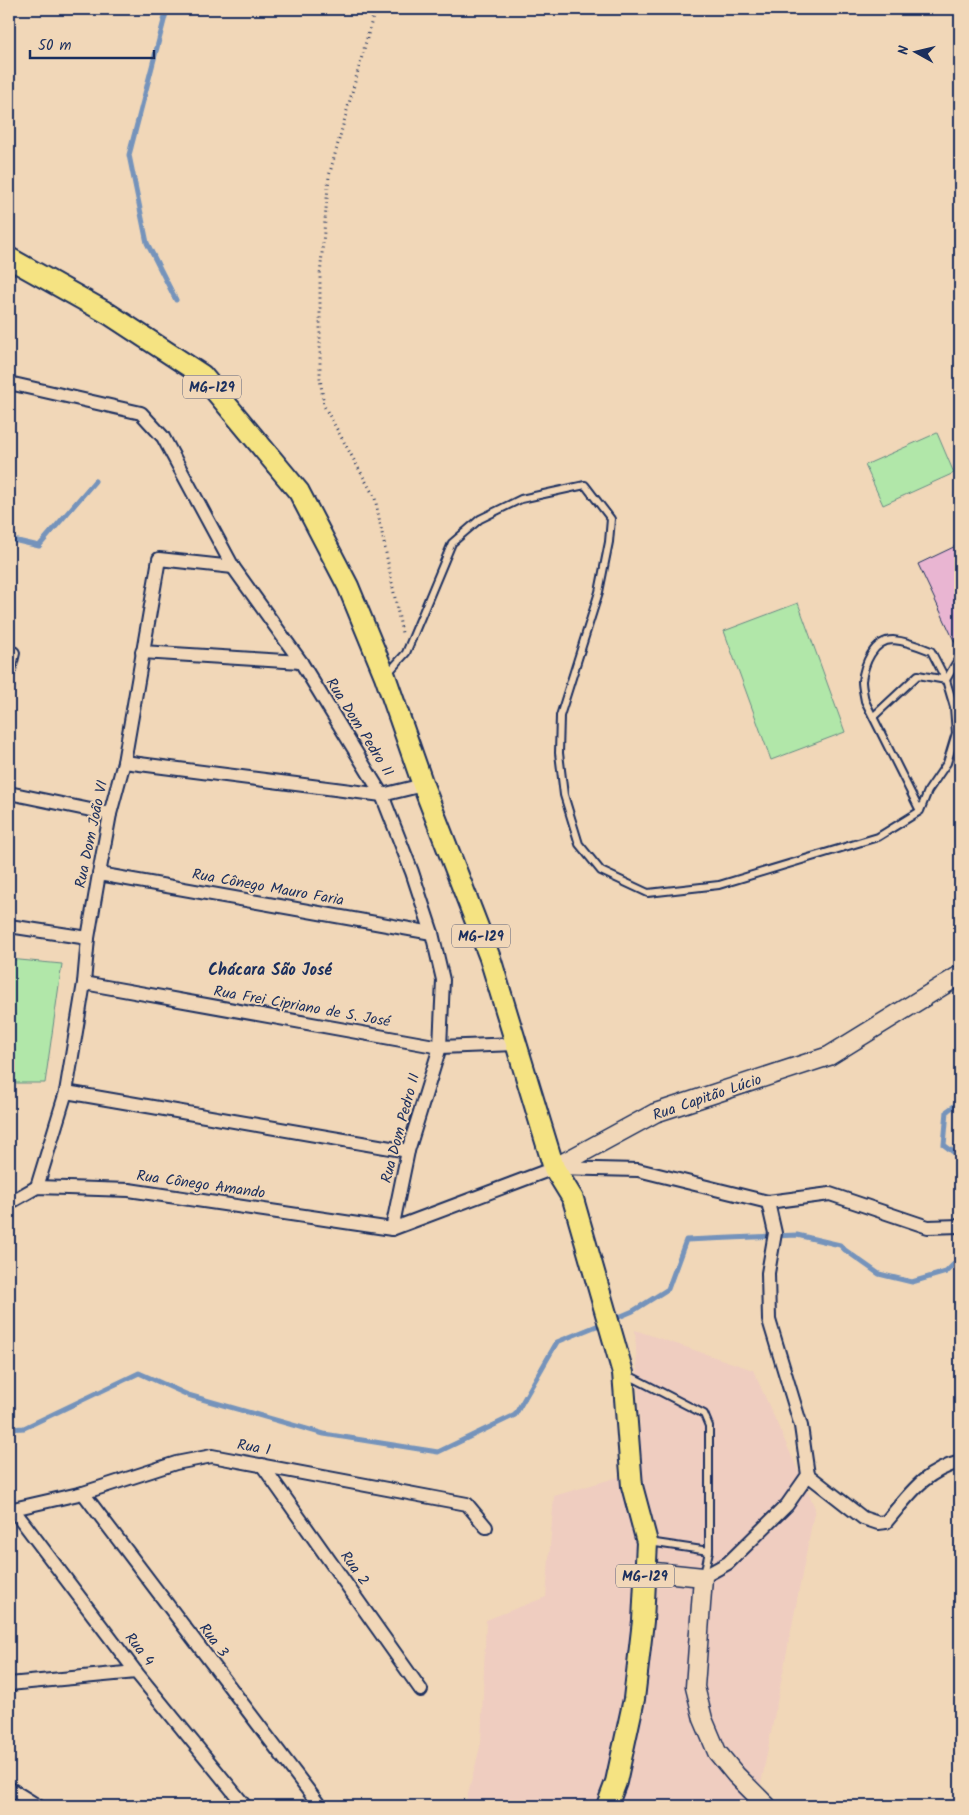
<svg xmlns="http://www.w3.org/2000/svg" width="969" height="1815" font-family="Kalam,sans-serif">
  <rect width="100%" height="100%" fill="#f1d7b8"/>
  <filter id="ink" filterUnits="userSpaceOnUse"><feTurbulence type="fractalNoise" baseFrequency=".02" numOctaves="2"/><feDisplacementMap in="SourceGraphic" scale="10" xChannelSelector="R" yChannelSelector="G"/><feConvolveMatrix kernelMatrix="1 2 1 2 8 2 1 2 1" color-interpolation-filters="sRGB"/></filter>
  <g filter="url(#ink)">
    <path fill="#efcdc0" d="M635,1330L753,1370L815,1508L761,1784L762,1806H465L481,1743L486,1620L546,1597L554,1496L642,1470Z"/>
    <g fill="#b1e7a9" stroke="#668b84">
      <path d="M937,433L954,473L883,505L865,465Z"/>
      <path d="M798,603L845,732L771,760L724,631Z"/>
      <path d="M9,959L62,964L45,1083H9Z"/>
    </g>
    <g fill="none" stroke-linecap="round" stroke-linejoin="round">
      <g stroke="#7493bb" stroke-width="5">
        <path d="M167,9L129,155L147,243L176,300"/>
        <path d="M9,539L39,546L95,481"/>
        <path d="M960,1102L947,1111L944,1145L960,1157"/>
        <path d="M612,1320L633,1311L668,1289L686,1240L797,1235L840,1245L845,1250L879,1274L912,1282L946,1272L960,1258"/>
        <path d="M9,1429L24,1428L139,1373L188,1395L324,1434L438,1452L515,1415L557,1342L604,1323"/>
      </g>
    </g>
    <path fill="#e9b5d2" stroke="#1b2f5e" d="M960,544V560L954,563L960,576V651H959L918,564Z"/>
    <g fill="none" stroke-linecap="round" stroke-linejoin="round">
      <defs>
        <g id="lane">
          <path d="M388,673L406,653L452,543L480,519L521,499L585,485L611,519L609,542L599,592L560,716L559,753L564,795L579,844L601,871L648,893L719,885L878,837L920,811L928,791L947,763L956,733L954,707L946,680L931,651C919,646 906,641 893,640C873,640 864,665 862,681C862,687 864,695 865,701L920,811"/>
          <path d="M874,716L918,675L946,680L960,656"/>
          <path d="M626,1374L704,1414L709,1426V1551L704,1575"/>
          <path d="M649,1542L709,1551"/>
        </g>
        <g id="street">
          <path d="M9,383L141,413L163,437L233,567L301,662L382,795L412,872L432,933L443,980L440,1047L408,1151L392,1229"/>
          <path d="M142,652L301,662"/>
          <path d="M9,670L13,653"/>
          <path d="M124,762L382,795L423,785"/>
          <path d="M9,793L110,814"/>
          <path d="M99,874L432,933"/>
          <path d="M9,926L88,938"/>
          <path d="M84,983L440,1047L515,1044"/>
          <path d="M66,1092L408,1151"/>
          <path d="M37,1187L66,1092L84,983L88,938L99,874L110,814L124,762L159,559L233,567"/>
          <path d="M9,1203L37,1187L129,1190L392,1229L554,1168L638,1170L768,1202L830,1194L928,1227L960,1226"/>
          <path d="M262,1465L421,1690"/>
          <path d="M808,1475L863,1518L878,1523L886,1522C910,1494 923,1472 960,1462"/>
          <path d="M83,1493L320,1806"/>
          <path d="M9,1508L13,1509L83,1493L176,1463L212,1456L467,1504L486,1527"/>
          <path d="M13,1509L136,1672L245,1806"/>
          <path d="M703,1577L728,1563L787,1505L808,1475L801,1426L769,1320L768,1273L775,1233L768,1202"/>
          <path d="M9,1684L136,1672"/>
          <path d="M9,1788L38,1806"/>
        </g>
        <g id="secondary">
          <path d="M554,1168L655,1113L829,1056L960,975"/>
          <path d="M645,1571L703,1577L695,1687L703,1719L717,1752L736,1775L767,1806"/>
        </g>
        <path id="primary" d="M9,258L109,314L202,375L299,492L348,586L385,676L423,785L490,958L554,1168L573,1199L623,1373L632,1486L647,1542L643,1621L634,1699L616,1782L607,1806"/>
      </defs>
      <use href="#lane" stroke="#1b2f5e" stroke-width="10"/>
      <use href="#street" stroke="#1b2f5e" stroke-width="16"/>
      <use href="#secondary" stroke="#1b2f5e" stroke-width="21"/>
      <use href="#primary" stroke="#1b2f5e" stroke-width="24"/>
      <path stroke="#1b2f5e" stroke-width="3" stroke-dasharray="1 4" stroke-linecap="butt" d="M375,9L329,176L320,276V378L324,406L375,498L402,633"/>
      <use href="#lane" stroke="#f1d7b8" stroke-width="6"/>
      <use href="#street" stroke="#f1d7b8" stroke-width="12"/>
      <use href="#secondary" stroke="#f1d7b8" stroke-width="18"/>
      <use href="#primary" stroke="#f5e382" stroke-width="20"/>
    </g>
  </g>
  <g text-anchor="middle" stroke-width="4" stroke-linejoin="round" paint-order="stroke">
    <g fill="#f1d7b8" stroke="#5b6179" stroke-width="1">
      <rect x="183" y="375.5" width="58" height="23" rx="4"/>
      <rect x="452" y="924.5" width="58" height="23" rx="4"/>
      <rect x="616" y="1564.5" width="58" height="23" rx="4"/>
    </g>
    <g font-size="14" font-weight="bold" fill="#1b2f5e">
      <text x="212" y="392">MG-129</text>
      <text x="481" y="941">MG-129</text>
      <text x="645" y="1581">MG-129</text>
    </g>
    <g font-size="15" fill="#1b2f5e" stroke="#f1d7b8">
      <text transform="translate(360 727) rotate(58)" y="5">Rua Dom Pedro II</text>
      <text transform="translate(91 834) rotate(-78)" y="5">Rua Dom João VI</text>
      <text transform="translate(268 887) rotate(10)" y="5">Rua Cônego Mauro Faria</text>
      <text transform="translate(302 1006) rotate(10)" y="5">Rua Frei Cipriano de S. José</text>
      <text transform="translate(707 1097) rotate(-19)" y="5">Rua Capitão Lúcio</text>
      <text transform="translate(400 1128) rotate(-75)" y="5">Rua Dom Pedro II</text>
      <text transform="translate(201 1184) rotate(8)" y="5">Rua Cônego Amando</text>
      <text transform="translate(254 1447) rotate(10)" y="5">Rua 1</text>
      <text transform="translate(355 1568) rotate(55)" y="5">Rua 2</text>
      <text transform="translate(214 1640) rotate(53)" y="5">Rua 3</text>
      <text transform="translate(140 1649) rotate(52)" y="5">Rua 4</text>
    </g>
    <g font-size="16" font-weight="bold" fill="#1b2f5e" stroke="#f1d7b8">
      <text x="270" y="975">Chácara São José</text>
    </g>
  </g>
  <rect width="969" height="1815" fill="none" stroke="#f1d7b8" stroke-width="30"/>
  <rect x="15" y="15" width="939" height="1785" fill="none" stroke="#1b2f5e" stroke-width="2" filter="url(#ink)"/>
  <g transform="translate(916 52) rotate(278)" stroke="#f1d7b8" stroke-width="4" paint-order="stroke">
  <path d="M0-4L9 19L0 12L-9 19Z" fill="#1b2f5e"/>
  <text y="-8" font-size="14" font-weight="bold" text-anchor="middle" fill="#1b2f5e">N</text>
  </g>
  <path d="M30 50v8h124v-8" fill="none" stroke="#1b2f5e" stroke-width="2.5"/>
  <text x="38" y="50" font-size="15" fill="#1b2f5e" stroke="#f1d7b8" stroke-width="4" paint-order="stroke">50 m</text>
</svg>
